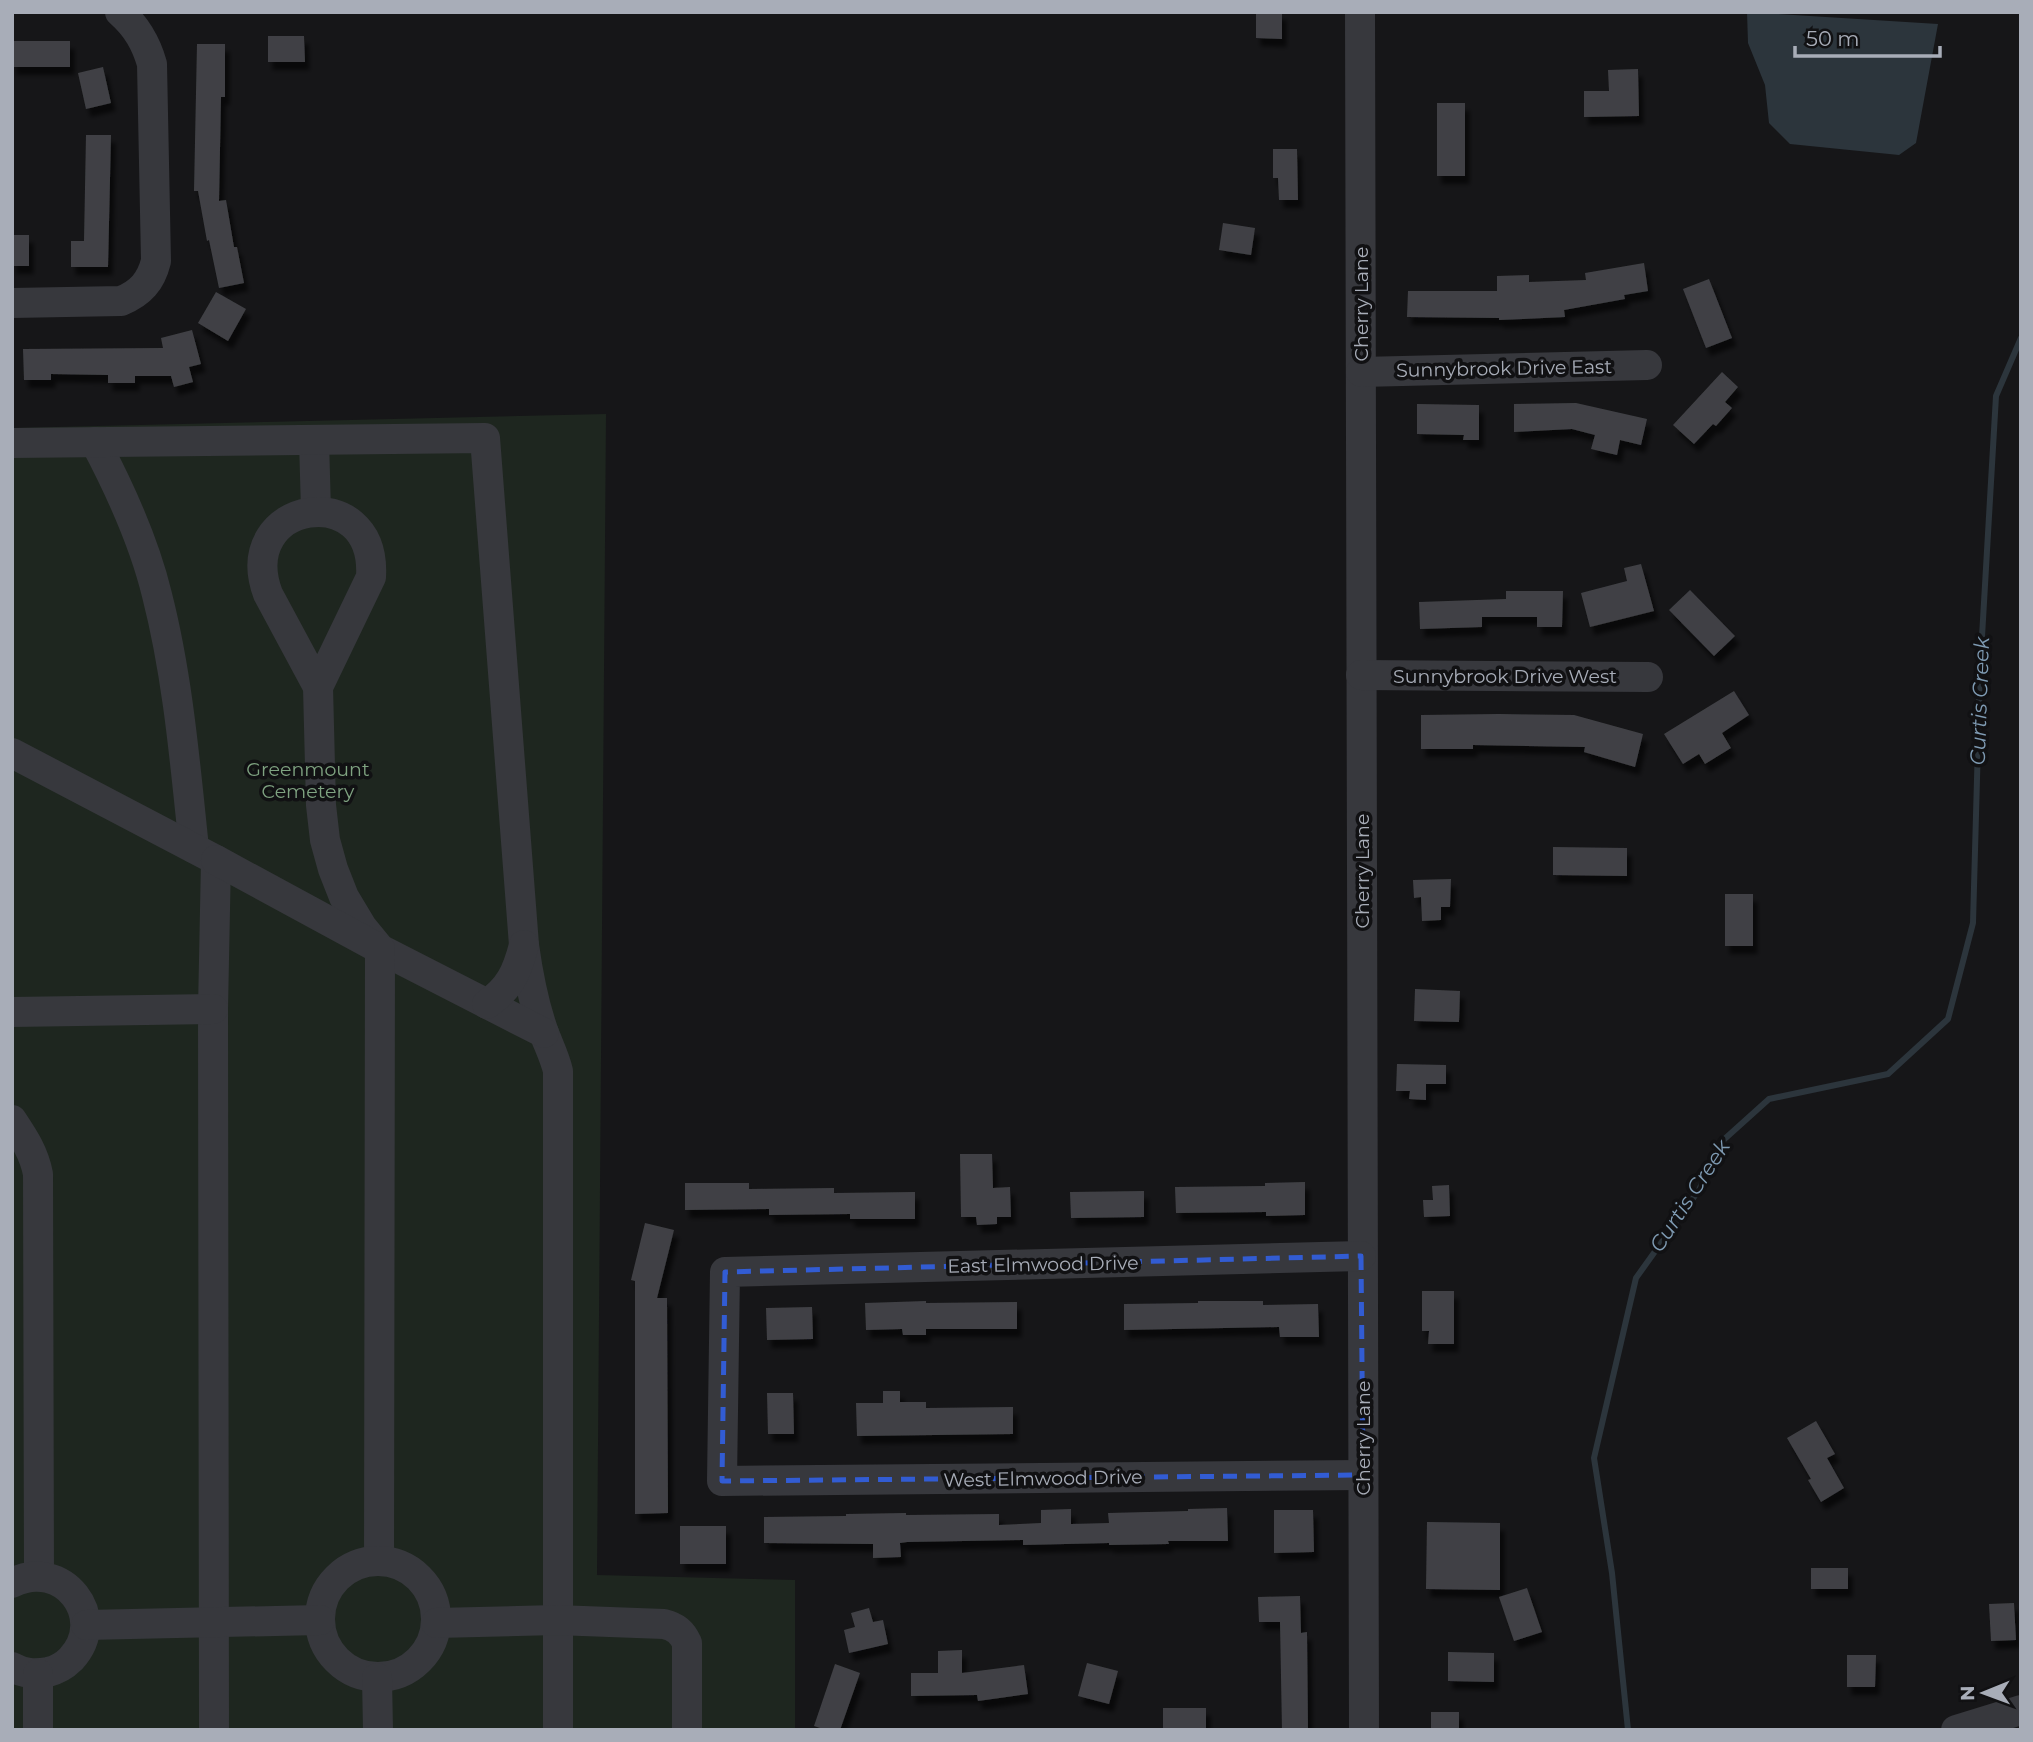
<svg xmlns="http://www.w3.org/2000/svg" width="2033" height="1742" font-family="Montserrat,sans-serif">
  <defs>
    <filter id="shadow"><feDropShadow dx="4.5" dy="8" stdDeviation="2" flood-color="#0009"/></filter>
  </defs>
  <rect width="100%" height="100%" fill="#161618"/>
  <path fill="#1e261f" d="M606,414L597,1575L795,1580V1730H12V428Z"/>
  <path fill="#2c353c" d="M1747,12L1938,24L1916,143L1899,155L1790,144L1769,123L1765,85L1748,43Z"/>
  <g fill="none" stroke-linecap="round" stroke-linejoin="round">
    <path stroke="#2c353c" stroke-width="6" d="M1628,1730L1612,1573L1594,1458L1636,1278L1699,1190L1719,1144L1769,1099L1888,1074L1948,1019L1973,923L1980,671L1996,396L2021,338"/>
  </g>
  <g fill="#404145" filter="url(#shadow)">
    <path d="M1256,12H1282V39L1256,38Z"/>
    <path d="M268,36H304L305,62H268Z"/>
    <rect x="12" y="41" width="58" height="26"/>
    <path d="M197,44H225V97H221L219,201L226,200L234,247H237L244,283L219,288L209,240L207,241L198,191H194Z"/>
    <path d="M103,67L111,103L86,109L78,73Z"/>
    <path d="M1638,69L1639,116L1584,117V91H1609L1608,70Z"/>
    <rect x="1437" y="103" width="28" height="73"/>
    <path d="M86,135H111L108,267H71V241H84Z"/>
    <path d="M1273,149H1297L1298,200H1279L1278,178H1273Z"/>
    <path d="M1223,223L1255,228L1251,255L1219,250Z"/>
    <rect x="12" y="235" width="17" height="31"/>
    <path d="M1644,263L1648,291L1624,295L1625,299L1564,310L1565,317L1499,320V318L1407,317L1408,291H1497V276L1529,275V282L1586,280L1585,273Z"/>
    <path d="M1709,279L1732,338L1706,348L1683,289Z"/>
    <path d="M216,292L246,309L228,341L198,323Z"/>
    <path d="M192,330L201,364L189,367L193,382L174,387L171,376H135V383H108V375L51,374V380H24L23,349L163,348L161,338Z"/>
    <path d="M1722,372L1738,387L1725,402L1732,408L1716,426L1713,424L1694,444L1673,425Z"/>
    <path d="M1576,403L1647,419L1641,445L1620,440L1617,455L1591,449L1595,435L1572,429L1514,432V404Z"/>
    <path d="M1417,404L1479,405V440H1463L1464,435L1417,434Z"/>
    <path d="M1641,564L1654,611L1590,627L1581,593L1627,581L1624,568Z"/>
    <path d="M1690,590L1735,636L1714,656L1669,610Z"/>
    <path d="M1506,591H1563L1562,627H1537V617H1482V627L1420,629L1419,602L1506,599Z"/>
    <path d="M1734,691L1749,715L1722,733L1731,748L1705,764L1699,754L1683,764L1664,734Z"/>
    <path d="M1499,714L1574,715L1643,734L1635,767L1584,752L1585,747L1473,745V749H1421V715Z"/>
    <path d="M1553,847L1627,848V876L1553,875Z"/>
    <path d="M1451,879L1450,907H1441V920L1422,921L1421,897L1414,898L1413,880Z"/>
    <rect x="1725" y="894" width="28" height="52"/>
    <path d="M1415,989L1460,991L1459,1022L1414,1021Z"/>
    <path d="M1397,1064L1446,1065V1084H1426V1100L1409,1099L1410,1091H1396Z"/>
    <path d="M960,1154H992L993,1188L1010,1187L1011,1217H997V1224L977,1225L976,1217H961Z"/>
    <path d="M1305,1182V1215L1266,1216V1212L1176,1213L1175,1187L1265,1186V1183Z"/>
    <path d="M685,1183H749V1189L834,1188V1193L915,1192V1219H850V1214L769,1215V1209L685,1210Z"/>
    <path d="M1449,1185L1450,1216L1424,1217L1423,1200H1433L1432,1186Z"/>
    <path d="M1144,1191V1217L1071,1218L1070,1192Z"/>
    <path d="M645,1223L674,1230L657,1298H667L668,1513L635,1514V1281L631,1280Z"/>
    <path d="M1422,1291H1454V1344H1428L1429,1331H1422Z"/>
    <path d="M926,1301V1303L1017,1302V1329H926V1335H903L902,1329L866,1330L865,1303Z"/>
    <path d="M1198,1301H1263V1305L1318,1304L1319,1337H1280L1279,1327L1124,1330V1304L1198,1303Z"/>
    <path d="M812,1307L813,1339L767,1340L766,1308Z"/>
    <path d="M883,1391H900V1402H926V1408L1013,1407V1434L857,1436L856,1403H883Z"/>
    <path d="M767,1393H793L794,1434H768Z"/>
    <path d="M1816,1421L1835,1454L1827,1458L1844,1488L1821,1502L1808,1480L1811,1479L1787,1438Z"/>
    <path d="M1227,1508L1228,1541H1168L1169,1544L1109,1545V1543L1023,1545V1540L907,1542L900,1543L901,1557L873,1558V1544L764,1543V1517L846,1516V1514L906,1513V1515L999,1514V1525L1041,1523V1510L1071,1509V1524L1109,1523L1108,1513L1188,1511V1509Z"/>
    <path d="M1274,1510H1313L1314,1552L1274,1553Z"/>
    <path d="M1427,1522L1500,1523V1590L1426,1589Z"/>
    <rect x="680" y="1526" width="46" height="38"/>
    <rect x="1811" y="1568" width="37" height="21"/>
    <path d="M1527,1588L1542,1632L1514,1641L1499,1597Z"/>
    <path d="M1300,1596L1301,1633L1307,1632L1308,1730H1282L1280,1622H1259L1258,1597Z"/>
    <path d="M2014,1603L2016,1640L1991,1641L1989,1604Z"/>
    <path d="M869,1608L873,1622L883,1620L888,1644L849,1653L844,1630L855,1627L851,1613Z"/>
    <path d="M962,1650V1673L1024,1665L1028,1694L978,1701L977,1695L911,1696V1673H938V1651Z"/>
    <path d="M1448,1652L1494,1653V1682L1448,1681Z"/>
    <path d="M1847,1655H1876L1875,1687H1847Z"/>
    <path d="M1087,1663L1118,1671L1109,1704L1078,1696Z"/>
    <path d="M835,1664L860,1673L840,1730H826L814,1726Z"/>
    <rect x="1163" y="1708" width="43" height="22"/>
    <rect x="1431" y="1712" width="28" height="18"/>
  </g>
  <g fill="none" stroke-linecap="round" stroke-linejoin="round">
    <g stroke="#37383d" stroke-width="30">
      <path d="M1360,12L1364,1730"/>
      <path d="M12,303L121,301C141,293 151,281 156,261L152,64C146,43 137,27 120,12"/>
      <path d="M1361,372L1647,365"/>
      <path d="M314,440L316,511"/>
      <path d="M95,442C121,491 144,541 157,595C178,677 185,763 194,848"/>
      <path d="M12,443L485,438L524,945C528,974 534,1005 544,1033C549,1046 555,1058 558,1071V1730"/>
      <path d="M1361,675L1648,677"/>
      <path d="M318,687L371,577C377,477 233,500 268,594L318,687L321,805L325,840L333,869L344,897L362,927L380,949L544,1033"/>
      <path d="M12,753L216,860L213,1009L214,1730"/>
      <path d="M216,860L380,949L379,1561"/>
      <path d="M487,1004C510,988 517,972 524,945"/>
      <path d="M12,1012L213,1009"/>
      <path d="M12,1120C24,1138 34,1153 38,1174L39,1576"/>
      <path d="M1361,1256L725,1272L722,1481L1363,1475"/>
      <circle cx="378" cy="1619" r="58"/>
      <path d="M12,1583C62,1557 110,1617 71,1659C65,1665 57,1670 48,1672C35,1674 24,1674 12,1667"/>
      <path d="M436,1623L556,1620L664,1624C676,1627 682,1632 687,1643V1730"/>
      <path d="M86,1625L320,1620"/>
      <path d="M377,1678L378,1730"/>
      <path d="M38,1730V1674"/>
      <path d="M1956,1730L2021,1710"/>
    </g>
  </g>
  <path fill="none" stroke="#325cd3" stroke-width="5" stroke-dasharray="14 9" stroke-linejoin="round" d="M1361,1256L1363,1475L722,1481L725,1272Z"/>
  <g text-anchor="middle" stroke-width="7" stroke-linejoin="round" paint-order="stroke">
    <g font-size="19" fill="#a8adb8" stroke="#111113">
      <text transform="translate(1361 304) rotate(-90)" y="7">Cherry Lane</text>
      <text transform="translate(1504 368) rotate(-1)" y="7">Sunnybrook Drive East</text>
      <text x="1505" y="683">Sunnybrook Drive West</text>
      <text transform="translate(1362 871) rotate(-90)" y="7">Cherry Lane</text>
      <text transform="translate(1043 1264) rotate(-1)" y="7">East Elmwood Drive</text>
      <text transform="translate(1363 1438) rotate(-90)" y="7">Cherry Lane</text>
      <text transform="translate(1043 1478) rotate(-1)" y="7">West Elmwood Drive</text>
    </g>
    <g font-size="19" fill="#7fa381" stroke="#111113">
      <text x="308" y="776">Greenmount<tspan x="308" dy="22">Cemetery</tspan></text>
    </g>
    <g font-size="21" font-style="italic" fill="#7f9bb3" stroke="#111113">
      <text transform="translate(1980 701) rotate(-88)" y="7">Curtis Creek</text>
      <text transform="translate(1690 1196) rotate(-57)" y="7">Curtis Creek</text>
    </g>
  </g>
  <rect width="2033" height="1742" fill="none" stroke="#a8adb8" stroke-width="28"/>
  <g transform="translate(1984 1693) rotate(269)" stroke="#111113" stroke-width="5" paint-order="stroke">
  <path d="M0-5L12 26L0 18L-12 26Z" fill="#a8adb8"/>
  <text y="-10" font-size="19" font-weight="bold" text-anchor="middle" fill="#a8adb8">N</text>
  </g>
  <path d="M1795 46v10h145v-10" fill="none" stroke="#a8adb8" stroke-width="3.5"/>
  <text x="1806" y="46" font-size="21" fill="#a8adb8" stroke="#111113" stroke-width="5" paint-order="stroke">50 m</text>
</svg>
